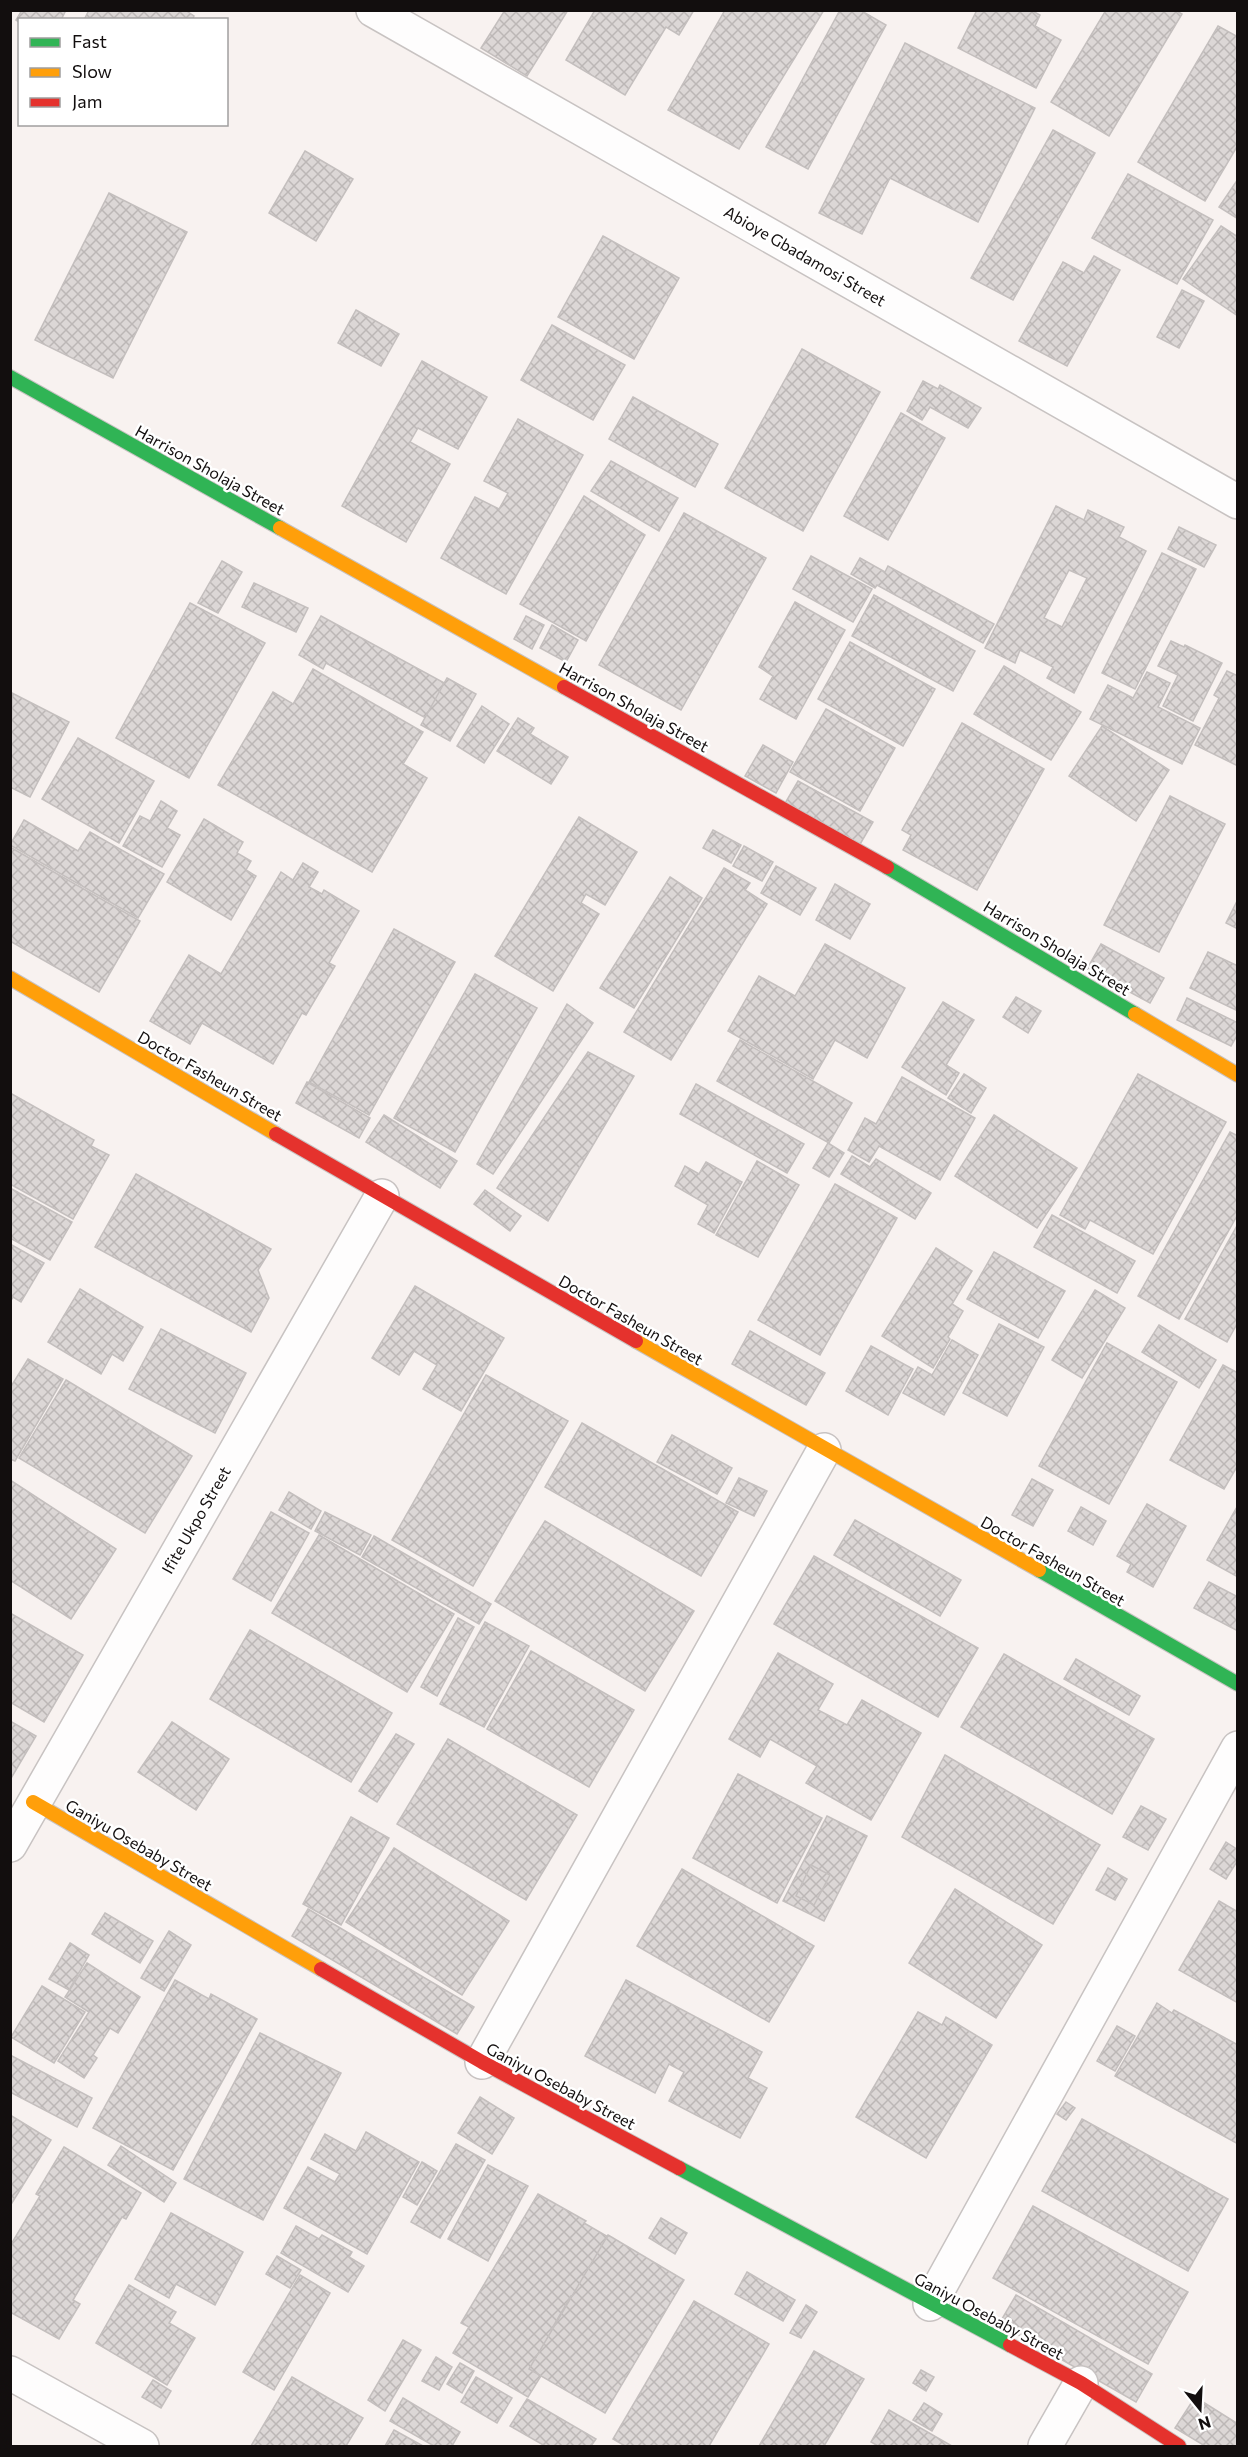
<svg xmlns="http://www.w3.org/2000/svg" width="1248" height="2457" font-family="Commissioner,sans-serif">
  <defs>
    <pattern id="building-cross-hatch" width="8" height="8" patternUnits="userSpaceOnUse" patternTransform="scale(1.5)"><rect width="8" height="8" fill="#dcd7d6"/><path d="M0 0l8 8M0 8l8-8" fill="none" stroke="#bcb7b6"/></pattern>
  </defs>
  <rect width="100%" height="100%" fill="#f8f2f0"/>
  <g fill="url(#building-cross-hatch)" stroke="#c4bfbe" stroke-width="1.5" fill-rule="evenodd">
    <path d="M22,10H66L61,20H20V23L16,20Z"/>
    <path d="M89,10H185L194,16L192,20H84Z"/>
    <path d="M505,10H568L527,76L481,48Z"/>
    <path d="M595,10H694L679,35L666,27L625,95L566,60Z"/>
    <path d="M725,10H824L739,149L668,110Z"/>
    <path d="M840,10H860L886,25L808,169L766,147Z"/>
    <path d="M977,10H1031L1040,15L1035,26L1061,40L1036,88L958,48Z"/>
    <path d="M1106,10H1175L1182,14L1109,136L1051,102Z"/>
    <path d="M1218,26L1238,37V145L1205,201L1138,162Z"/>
    <path d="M905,43L1035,108L978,222L890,178L862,234L819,213Z"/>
    <path d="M1053,130L1095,153L1013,300L971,278Z"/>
    <path d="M305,151L353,179L316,241L269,213Z"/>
    <path d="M1128,174L1213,220L1177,284L1092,238Z"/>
    <path d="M1238,179V219L1219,207Z"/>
    <path d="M109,193L187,232L113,378L35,340Z"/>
    <path d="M1221,226L1238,237V316L1183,279Z"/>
    <path d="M603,236L679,278L634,359L558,317Z"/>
    <path d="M1094,256L1120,270L1067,366L1019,341L1063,262L1084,273Z"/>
    <path d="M1182,290L1204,301L1179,348L1157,337Z"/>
    <path d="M356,310L399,334L381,366L338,343Z"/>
    <path d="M552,325L625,365L593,420L521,380Z"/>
    <path d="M802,349L880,392L803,531L725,488Z"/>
    <path d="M422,361L487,397L458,449L418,428L410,442L450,464L406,542L342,506Z"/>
    <path d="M923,381L938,389L940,385L981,408L968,428L930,407L922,420L907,411Z"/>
    <path d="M633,397L718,444L695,487L609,439Z"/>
    <path d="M901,413L945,438L888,540L844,516Z"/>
    <path d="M518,419L583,455L506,594L441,558L475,497L499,509L508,493L484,481Z"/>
    <path d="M611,461L678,498L659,531L591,491Z"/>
    <path d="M584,496L645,535L586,641L520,604Z"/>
    <path d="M1056,506L1084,520L1088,510L1124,527L1119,537L1146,551L1074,693L1047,678L1053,667L1020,650L1015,663L985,648ZM1069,570L1087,578L1062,627L1044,618Z"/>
    <path d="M684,513L766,558L681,710L599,665Z"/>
    <path d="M1179,527L1216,545L1204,567L1168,549Z"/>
    <path d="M1162,553L1196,569L1135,689L1102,673Z"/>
    <path d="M811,556L872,589L853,622L793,589Z"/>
    <path d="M860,558L885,572L888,566L994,624L983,643L877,585L875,588L851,574Z"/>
    <path d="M222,561L242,572L218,613L198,603Z"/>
    <path d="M254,583L308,608L296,632L242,607Z"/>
    <path d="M874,595L975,651L953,691L852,636Z"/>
    <path d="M795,602L845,630L796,719L760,699L773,676L759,667Z"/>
    <path d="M190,603L265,643L189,778L116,738Z"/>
    <path d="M321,616L472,698L453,733L326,663L323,669L299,655Z"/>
    <path d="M526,616L544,625L532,649L514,639Z"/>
    <path d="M552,625L578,640L566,662L540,648Z"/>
    <path d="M1171,641L1184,647L1185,645L1222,663L1193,721L1163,706L1178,675L1158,666Z"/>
    <path d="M850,642L935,689L903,746L818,699Z"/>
    <path d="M1004,666L1081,712L1051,760L974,714Z"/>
    <path d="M313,669L423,732L403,764L427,778L372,872L218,785L273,692L293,704Z"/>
    <path d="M1227,671L1238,676V766L1195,745L1219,698L1214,695Z"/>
    <path d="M1147,672L1170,683L1158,707L1200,728L1182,764L1090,719L1108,685L1133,698Z"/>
    <path d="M447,678L476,694L450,741L421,725Z"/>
    <path d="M12,693L69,722L30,797L10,787Z"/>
    <path d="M482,706L509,724L484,763L457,746Z"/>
    <path d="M826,709L895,748L860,811L790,772Z"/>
    <path d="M518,718L534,728L530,734L568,757L551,784L497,751Z"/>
    <path d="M962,723L1044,769L977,890L903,850L911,835L902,830Z"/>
    <path d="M1102,726L1169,770L1136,821L1069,776Z"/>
    <path d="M78,738L154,781L119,843L42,799Z"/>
    <path d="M763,745L793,762L776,793L745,776Z"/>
    <path d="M798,781L873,822L859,846L784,805Z"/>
    <path d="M1170,796L1225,824L1159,952L1104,925Z"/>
    <path d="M161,801L177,811L167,828L180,835L162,867L123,846L140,816L150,821Z"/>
    <path d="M579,817L637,852L605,905L586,894L581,903L599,914L553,991L495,956Z"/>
    <path d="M204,819L243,842L237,853L251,861L246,870L256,876L231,920L167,882Z"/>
    <path d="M24,820L78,851L90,832L164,874L138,918L10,845Z"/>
    <path d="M713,830L741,845L731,863L703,848Z"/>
    <path d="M744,846L773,862L762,881L733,866Z"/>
    <path d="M10,847L140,921L99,992L10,941Z"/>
    <path d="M303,863L318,872L309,887L322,894L324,890L359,911L329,963L335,966L306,1015L302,1013L273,1064L202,1023L190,1044L150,1021L189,955L221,974L281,872L293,880Z"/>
    <path d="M776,866L816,888L800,915L761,893Z"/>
    <path d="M724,868L750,883L745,890L767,904L671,1060L624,1032Z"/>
    <path d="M670,877L702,898L634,1008L600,988Z"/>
    <path d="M835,884L870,904L850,939L816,920Z"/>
    <path d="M1238,899V929L1226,923Z"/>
    <path d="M394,929L455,962L369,1115L309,1082Z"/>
    <path d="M825,944L905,988L867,1058L835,1040L813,1079L728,1031L759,976L795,996Z"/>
    <path d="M1101,944L1164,978L1150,1003L1087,969Z"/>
    <path d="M1208,952L1238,966V1011L1190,988Z"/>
    <path d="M475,974L537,1008L455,1152L394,1118Z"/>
    <path d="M1016,997L1041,1011L1028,1033L1003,1017Z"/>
    <path d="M1187,998L1238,1023V1034L1231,1046L1177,1020Z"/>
    <path d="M943,1002L974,1020L946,1065L959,1073L946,1095L902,1067Z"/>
    <path d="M567,1004L593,1023L493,1174L477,1164Z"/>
    <path d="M740,1040L852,1103L829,1143L717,1081Z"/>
    <path d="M588,1052L634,1076L548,1221L497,1188Z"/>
    <path d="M964,1074L986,1088L971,1113L948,1098Z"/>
    <path d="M1138,1074L1226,1122L1153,1254L1090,1220L1085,1229L1060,1215Z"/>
    <path d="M902,1077L975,1118L940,1180L879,1146L869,1162L848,1150L865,1118L876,1124Z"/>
    <path d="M307,1082L370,1118L359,1138L296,1103Z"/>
    <path d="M696,1084L804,1144L787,1173L680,1114Z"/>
    <path d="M10,1093L94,1140L91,1146L109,1155L73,1219L10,1184Z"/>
    <path d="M384,1115L457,1161L440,1188L366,1142Z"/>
    <path d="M994,1115L1077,1168L1037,1228L955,1176Z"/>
    <path d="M1230,1132L1238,1136V1214L1179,1319L1138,1296Z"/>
    <path d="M828,1143L844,1153L829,1177L813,1168Z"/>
    <path d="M852,1156L870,1167L876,1159L931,1193L915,1219L841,1174Z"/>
    <path d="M757,1161L799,1185L758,1257L716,1235Z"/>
    <path d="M706,1162L742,1182L714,1233L698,1224L708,1205L675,1186L685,1166L699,1174Z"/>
    <path d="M136,1174L271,1249L258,1270L269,1298L251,1332L95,1247Z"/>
    <path d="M835,1184L897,1218L820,1355L758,1320Z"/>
    <path d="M10,1188L72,1222L50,1260L10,1238Z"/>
    <path d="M485,1190L521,1216L510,1231L474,1204Z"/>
    <path d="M1052,1215L1135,1261L1117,1293L1034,1247Z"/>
    <path d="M1238,1224V1322L1227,1342L1185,1319Z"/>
    <path d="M10,1244L44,1263L21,1302L13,1297L10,1302Z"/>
    <path d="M936,1248L972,1271L952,1304L963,1311L948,1337L950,1339L933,1368L882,1336Z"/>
    <path d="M994,1252L1065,1291L1038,1338L967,1299Z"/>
    <path d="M415,1286L504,1338L461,1411L423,1389L437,1365L414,1351L399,1375L372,1358Z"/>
    <path d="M80,1289L143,1327L123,1361L112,1354L101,1374L48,1342Z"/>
    <path d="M1095,1290L1125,1308L1082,1378L1052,1360Z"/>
    <path d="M999,1324L1044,1347L1007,1416L963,1393Z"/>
    <path d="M1159,1325L1216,1360L1199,1388L1142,1352Z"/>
    <path d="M161,1329L246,1373L215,1433L129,1389Z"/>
    <path d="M750,1331L825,1373L806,1405L732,1364Z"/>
    <path d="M952,1340L978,1355L944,1415L903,1393L918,1367L932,1375Z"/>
    <path d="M1107,1343L1177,1382L1109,1504L1039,1466Z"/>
    <path d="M871,1346L913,1369L888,1415L846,1391Z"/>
    <path d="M28,1359L63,1379L15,1461L10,1459V1388Z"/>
    <path d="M1223,1365L1238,1373V1465L1224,1489L1170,1460Z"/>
    <path d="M486,1375L568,1421L473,1586L392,1540Z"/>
    <path d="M66,1380L192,1456L145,1533L19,1458Z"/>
    <path d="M582,1423L738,1512L701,1576L545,1487Z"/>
    <path d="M672,1435L732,1468L717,1494L657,1462Z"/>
    <path d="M739,1478L767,1491L754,1516L726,1503Z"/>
    <path d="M1032,1479L1053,1490L1033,1526L1012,1515Z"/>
    <path d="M10,1480L116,1549L71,1619L10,1580Z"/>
    <path d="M289,1492L321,1511L311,1529L279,1510Z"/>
    <path d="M1147,1504L1186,1526L1153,1587L1127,1572L1131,1564L1117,1556Z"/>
    <path d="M1238,1505V1577L1207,1560Z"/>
    <path d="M1081,1507L1106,1521L1093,1545L1068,1531Z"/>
    <path d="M271,1512L309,1533L271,1601L233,1579Z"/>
    <path d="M325,1512L371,1535L360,1555L315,1531Z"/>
    <path d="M855,1520L961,1580L940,1616L834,1555Z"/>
    <path d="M545,1521L694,1611L645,1691L495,1601Z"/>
    <path d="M319,1535L454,1614L407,1692L272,1613Z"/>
    <path d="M374,1536L491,1604L479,1624L362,1557Z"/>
    <path d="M814,1556L978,1648L938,1717L774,1624Z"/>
    <path d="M1209,1582L1238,1597V1631L1194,1608Z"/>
    <path d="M10,1613L83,1655L44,1722L10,1702Z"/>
    <path d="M458,1618L474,1627L437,1696L421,1687Z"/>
    <path d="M485,1622L529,1646L484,1727L440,1704Z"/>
    <path d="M250,1630L392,1713L351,1782L210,1699Z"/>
    <path d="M531,1651L634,1710L589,1787L487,1729Z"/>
    <path d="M778,1653L833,1684L818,1710L847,1725L862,1700L921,1733L871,1820L806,1783L817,1766L770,1739L760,1757L729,1739Z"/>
    <path d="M1004,1654L1154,1739L1112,1814L961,1727Z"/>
    <path d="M1076,1659L1140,1696L1129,1715L1064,1679Z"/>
    <path d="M10,1721L36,1736L10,1780Z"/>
    <path d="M172,1722L229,1759L196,1810L138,1772Z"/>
    <path d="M396,1734L414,1744L377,1802L359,1791Z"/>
    <path d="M448,1739L577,1815L526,1900L397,1824Z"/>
    <path d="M945,1755L1100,1845L1053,1924L902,1837Z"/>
    <path d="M738,1774L822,1818L777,1903L693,1858Z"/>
    <path d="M1141,1806L1166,1819L1148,1850L1123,1837Z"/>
    <path d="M827,1816L867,1836L824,1921L783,1901Z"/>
    <path d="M351,1817L389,1838L341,1925L303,1904Z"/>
    <path d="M1226,1842L1238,1850V1860L1226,1879L1210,1869Z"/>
    <path d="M394,1848L509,1921L462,1995L346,1922Z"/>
    <path d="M811,1865L830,1875L814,1905L796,1896Z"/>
    <path d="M1108,1868L1127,1879L1115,1900L1096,1890Z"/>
    <path d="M682,1869L814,1946L769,2022L637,1946Z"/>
    <path d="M955,1889L1042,1945L996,2018L909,1963Z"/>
    <path d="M1219,1901L1238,1912V2003L1179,1970Z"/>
    <path d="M308,1909L474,2007L457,2034L292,1936Z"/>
    <path d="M105,1913L153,1941L140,1963L92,1934Z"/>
    <path d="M169,1931L191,1945L164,1991L141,1978Z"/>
    <path d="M70,1943L89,1955L69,1990L49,1979Z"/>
    <path d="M87,1963L140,1997L118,2033L110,2028L93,2055L97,2058L84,2078L58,2061L89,2012L65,1997Z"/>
    <path d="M175,1980L209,1999L211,1994L257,2019L173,2170L93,2128Z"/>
    <path d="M626,1980L762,2052L748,2078L767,2088L740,2138L669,2101L684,2072L669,2064L655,2093L585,2056Z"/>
    <path d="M42,1986L85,2012L54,2063L11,2037Z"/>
    <path d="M1157,2003L1172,2013L1174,2010L1238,2045V2144L1115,2076Z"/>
    <path d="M918,2012L942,2025L946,2017L992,2045L926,2158L856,2117Z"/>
    <path d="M1117,2026L1135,2036L1115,2071L1097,2061Z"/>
    <path d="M260,2033L341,2073L263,2220L184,2179Z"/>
    <path d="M10,2055L92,2098L77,2127L10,2092Z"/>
    <path d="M480,2097L514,2118L492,2154L458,2133Z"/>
    <path d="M1066,2102L1075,2108L1066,2120L1057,2114Z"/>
    <path d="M10,2115L51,2140L10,2206Z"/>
    <path d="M1082,2119L1228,2199L1188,2271L1042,2191Z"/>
    <path d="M366,2132L419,2162L367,2254L284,2208L308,2167L335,2182L340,2174L311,2159L325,2134L356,2151Z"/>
    <path d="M456,2144L485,2160L440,2238L411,2222Z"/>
    <path d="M121,2146L176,2183L164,2202L108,2165Z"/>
    <path d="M64,2147L141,2193L126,2219L122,2217L73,2300L80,2304L59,2339L10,2312V2246L40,2196L36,2194Z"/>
    <path d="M422,2162L437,2171L417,2205L403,2197Z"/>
    <path d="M488,2165L528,2186L488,2261L448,2239Z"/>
    <path d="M538,2194L586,2221L584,2223L610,2238L574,2298L571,2296L551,2330L556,2332L534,2365L544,2371L528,2397L453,2353L469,2327L461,2323Z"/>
    <path d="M1033,2206L1188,2292L1148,2364L993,2278Z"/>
    <path d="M171,2213L243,2252L215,2305L176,2284L169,2298L135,2279Z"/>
    <path d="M661,2218L687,2233L675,2254L649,2238Z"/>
    <path d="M296,2226L319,2239L322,2235L352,2252L349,2257L364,2266L348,2292L281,2253Z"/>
    <path d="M608,2235L684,2280L605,2413L529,2369Z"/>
    <path d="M277,2256L301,2270L290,2288L266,2274Z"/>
    <path d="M747,2272L795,2300L783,2321L735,2294Z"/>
    <path d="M300,2275L330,2293L274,2390L243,2372Z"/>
    <path d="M129,2285L176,2312L169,2323L195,2338L167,2385L96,2343Z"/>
    <path d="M1016,2295L1152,2374L1136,2402L999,2324Z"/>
    <path d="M694,2301L769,2344L709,2446H625L613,2439Z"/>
    <path d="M806,2305L817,2312L801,2338L790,2333Z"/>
    <path d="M403,2340L421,2350L385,2411L368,2400Z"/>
    <path d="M814,2351L864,2379L824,2446H759Z"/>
    <path d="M436,2357L452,2367L439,2390L422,2381Z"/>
    <path d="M460,2363L474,2371L462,2393L447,2384Z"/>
    <path d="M921,2370L934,2377L926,2391L913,2383Z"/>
    <path d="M292,2377L363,2418L346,2446H251Z"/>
    <path d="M476,2377L512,2398L497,2423L461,2402Z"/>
    <path d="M153,2380L171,2391L161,2408L142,2397Z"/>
    <path d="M1195,2397L1238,2424V2446H1205L1175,2428Z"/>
    <path d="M403,2398L460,2432L452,2446H434L390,2421Z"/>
    <path d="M527,2399L596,2439L591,2446H545L510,2426Z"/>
    <path d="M924,2403L942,2414L932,2431L913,2420Z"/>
    <path d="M889,2410L952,2446H878L871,2442Z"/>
    <path d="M394,2430L423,2446H385Z"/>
  </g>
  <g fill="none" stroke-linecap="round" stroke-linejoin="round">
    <defs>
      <g id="street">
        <path d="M373,10L1238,502"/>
        <path d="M10,1845L382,1196"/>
        <path d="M482,2062L824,1450"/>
        <path d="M930,2304L1238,1748"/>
        <path d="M10,2373L142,2446"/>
        <path d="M1045,2446L1081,2383"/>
      </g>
      <g id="fast">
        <path d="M10,377L280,528"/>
        <path d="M887,867L1135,1014"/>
        <path d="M1039,1570L1238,1684"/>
        <path d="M679,2168L1010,2345"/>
      </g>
      <g id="slow">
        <path d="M280,528L564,687"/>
        <path d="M10,978L276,1134"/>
        <path d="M1135,1014L1238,1075"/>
        <path d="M636,1341L1039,1570"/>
        <path d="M33,1802L321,1969"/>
      </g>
      <g id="jam">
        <path d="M564,687L887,867"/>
        <path d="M276,1134L636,1341"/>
        <path d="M321,1969L482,2062L679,2168"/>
        <path d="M1010,2345L1081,2383L1179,2446"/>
      </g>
    </defs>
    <use href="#street" stroke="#c8c3c2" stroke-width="36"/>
    <use href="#fast" stroke="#c8c3c2" stroke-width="16"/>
    <use href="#slow" stroke="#c8c3c2" stroke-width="16"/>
    <use href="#jam" stroke="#c8c3c2" stroke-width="16"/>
    <use href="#street" stroke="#fefdfd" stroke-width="33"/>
    <use href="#fast" stroke="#30b455" stroke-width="14"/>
    <use href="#slow" stroke="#ff9f0a" stroke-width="14"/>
    <use href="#jam" stroke="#e5322d" stroke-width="14"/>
  </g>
  <g text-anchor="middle" stroke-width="5" stroke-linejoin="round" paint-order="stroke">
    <g font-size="16" fill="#120e0e" stroke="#fff">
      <text transform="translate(805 256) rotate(30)" y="6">Abioye Gbadamosi Street</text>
      <text transform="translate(210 470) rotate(29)" y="6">Harrison Sholaja Street</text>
      <text transform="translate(634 707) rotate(29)" y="6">Harrison Sholaja Street</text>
      <text transform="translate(1057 948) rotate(31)" y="6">Harrison Sholaja Street</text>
      <text transform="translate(210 1076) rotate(30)" y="6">Doctor Fasheun Street</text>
      <text transform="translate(631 1320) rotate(30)" y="6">Doctor Fasheun Street</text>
      <text transform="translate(196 1520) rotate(-60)" y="6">Ifite Ukpo Street</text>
      <text transform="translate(1053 1561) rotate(30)" y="6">Doctor Fasheun Street</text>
      <text transform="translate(139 1845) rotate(30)" y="6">Ganiyu Osebaby Street</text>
      <text transform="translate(561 2086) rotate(28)" y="6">Ganiyu Osebaby Street</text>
      <text transform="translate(989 2316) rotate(28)" y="6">Ganiyu Osebaby Street</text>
    </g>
  </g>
  <rect width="1248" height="2457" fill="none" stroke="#120e0e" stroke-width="24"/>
  <rect x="18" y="18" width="210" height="108" fill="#ffffff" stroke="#a09f9f" stroke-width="1.5"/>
  <rect x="30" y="38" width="30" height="9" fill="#30b455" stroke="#a09f9f" stroke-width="1.5"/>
  <text x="72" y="48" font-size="18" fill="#120e0e">Fast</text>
  <rect x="30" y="68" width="30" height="9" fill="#ff9f0a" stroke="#a09f9f" stroke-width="1.5"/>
  <text x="72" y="78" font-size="18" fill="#120e0e">Slow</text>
  <rect x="30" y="98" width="30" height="9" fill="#e5322d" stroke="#a09f9f" stroke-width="1.5"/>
  <text x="72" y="108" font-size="18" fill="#120e0e">Jam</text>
  <g transform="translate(1200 2409) rotate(162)" stroke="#ffffff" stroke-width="4.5" paint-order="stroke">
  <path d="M0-4.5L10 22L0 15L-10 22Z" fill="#120e0e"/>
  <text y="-9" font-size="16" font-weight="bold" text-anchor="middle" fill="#120e0e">N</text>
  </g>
</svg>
